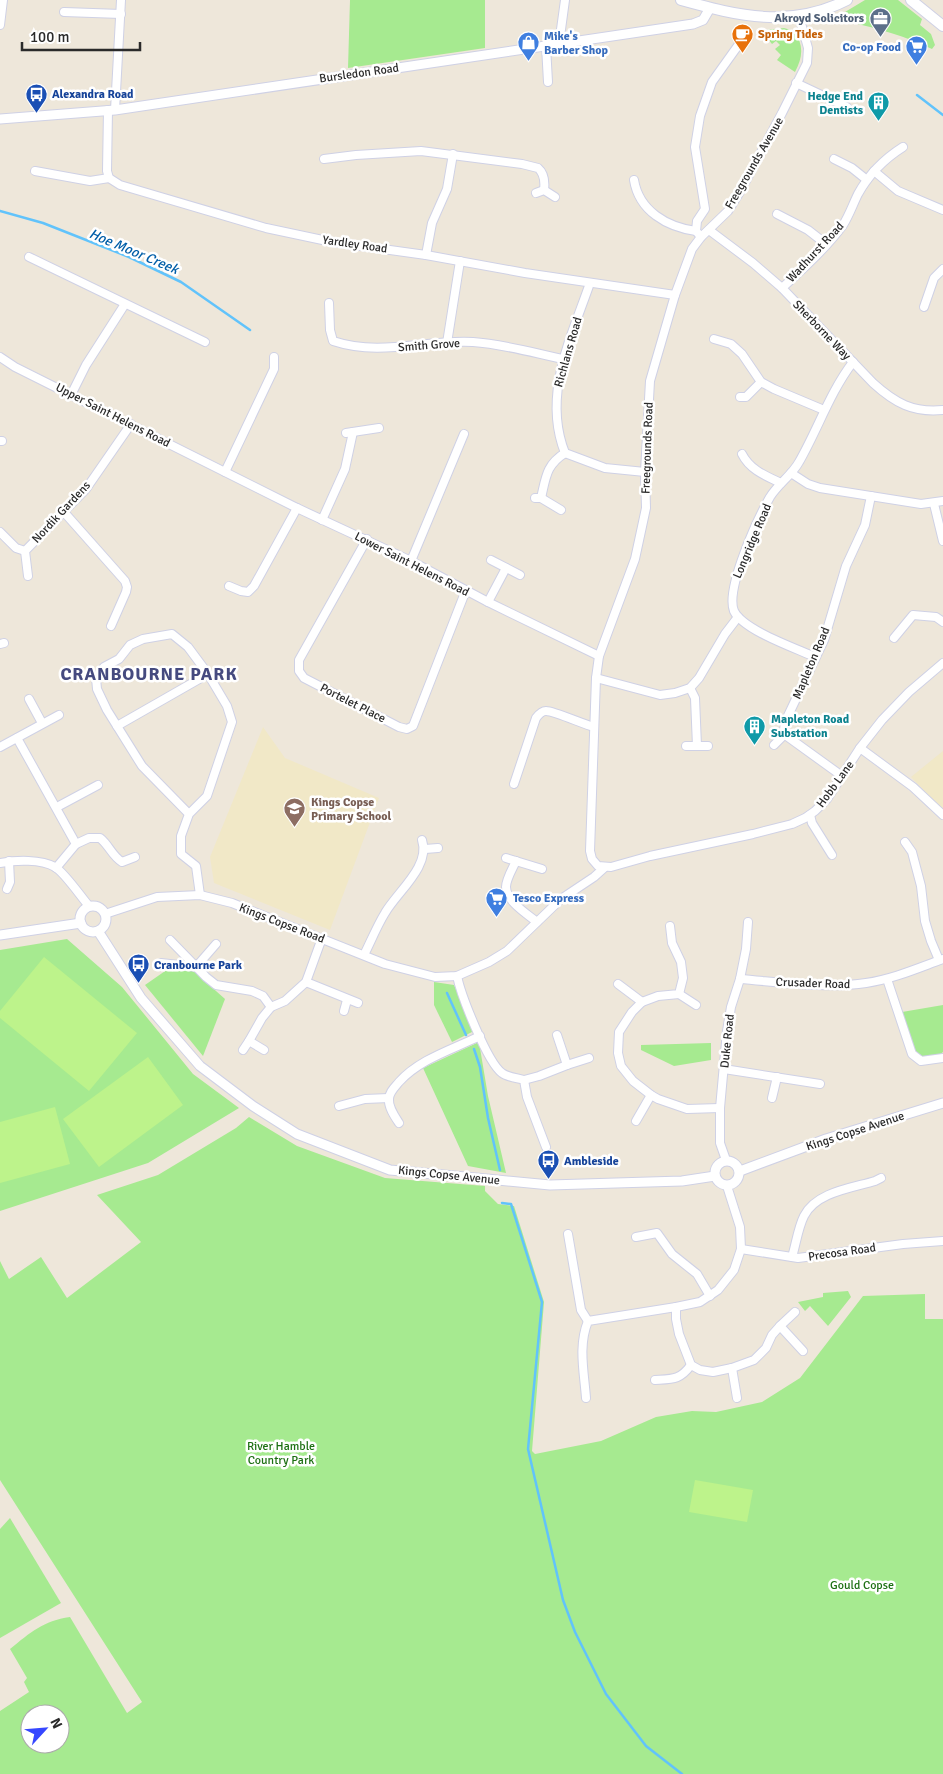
<svg xmlns="http://www.w3.org/2000/svg" width="943" height="1774" font-family="Signika,sans-serif">
  <rect width="100%" height="100%" fill="#eee7da"/>
  <g fill="#f1e8c7">
    <path d="M263,727L285,758L379,798L330,930L214,883L210,857Z"/>
    <path d="M943,751V810L911,777Z"/>
  </g>
  <g fill="#a6ea90" fill-rule="evenodd">
    <path d="M350,0H485V48L348,68Z"/>
    <path d="M865,0H898L922,19L920,25L931,34L935,45L932,49C905,36 879,29 850,22L851,17L845,12Z"/>
    <path d="M784,28L794,31C804,45 803,57 795,72L777,60L781,55L775,49L780,45L776,41L772,44L768,39L767,30Z"/>
    <path d="M67,939L122,987L193,1074L239,1108L148,1163L0,1211V950Z"/>
    <path d="M181,960L225,999L203,1056L145,985Z"/>
    <path d="M434,982L454,985L474,1031L452,1042L434,1005Z"/>
    <path d="M943,1005V1052L939,1055L922,1057L915,1052L902,1012Z"/>
    <path d="M479,1042L488,1096L506,1173L468,1166L423,1068Z"/>
    <path d="M711,1043V1060L674,1066L641,1050V1045Z"/>
    <path d="M249,1117L297,1146L385,1178L485,1186V1191L498,1204L514,1206L544,1302L532,1451L535,1454L601,1441L656,1417L692,1411L716,1412L762,1402L800,1378L863,1296L925,1294V1319H943V1774H0V1711L29,1692L24,1682L27,1678L10,1649C31,1632 43,1621 70,1617L127,1713L142,1702L0,1480V1261L9,1279L41,1257L67,1298L141,1242L97,1195L158,1175L236,1128ZM30,1714H60V1744H30Z"/>
    <path d="M848,1291L851,1297L828,1326L810,1306L805,1311L798,1302L823,1297V1293Z"/>
    <path d="M10,1518L61,1603L0,1638V1529Z"/>
  </g>
  <g fill="#bdf38b">
    <path d="M44,957L137,1033L89,1091L0,1018V1011Z"/>
    <path d="M148,1057L183,1105L99,1167L63,1119Z"/>
    <path d="M55,1107L70,1164L0,1183V1122Z"/>
    <path d="M695,1480L753,1490L747,1522L689,1512Z"/>
  </g>
  <g fill="none" stroke-linecap="round" stroke-linejoin="round">
    <g stroke="#61c3fb" stroke-width="2.5">
      <path d="M917,95L943,115"/>
      <path d="M0,211L43,223L129,257L181,282L250,330"/>
      <path d="M447,993L466,1035"/>
      <path d="M474,1049L480,1067L488,1118L500,1170"/>
      <path d="M502,1203L511,1204L542,1302L528,1449L563,1600L575,1632L606,1694L646,1746L682,1774"/>
    </g>
    <defs>
      <g id="minor">
        <path d="M64,12L121,14"/>
        <path d="M799,16L808,48L807,63L782,113L741,190L728,211L701,237L692,249L675,295L650,381L645,472L646,508L635,559L599,656L596,678L590,851L592,859L598,866L611,867L650,856L753,834L792,824L805,818L815,811L827,799L860,748L882,720L909,692L943,663"/>
        <path d="M0,25L3,0"/>
        <path d="M559,44L565,0"/>
        <path d="M546,46L548,82"/>
        <path d="M796,83L847,107"/>
        <path d="M108,110L107,171L109,178L120,185L266,228L332,242L426,255L525,273L675,295"/>
        <path d="M115,110L121,0"/>
        <path d="M324,159L356,155L421,151L522,164L538,168C545,174 545,182 544,190"/>
        <path d="M834,159L852,168L867,180"/>
        <path d="M35,171L90,181L109,178"/>
        <path d="M874,171L898,191L943,210"/>
        <path d="M634,180C639,211 667,227 696,231"/>
        <path d="M536,193L544,190L555,197"/>
        <path d="M777,214L808,230L826,244"/>
        <path d="M709,230L753,263L782,288L873,383C895,403 913,413 943,410"/>
        <path d="M701,237L696,231L697,221L705,209L695,147L700,116L712,82L742,40"/>
        <path d="M426,255L432,223L447,189L453,154"/>
        <path d="M29,257L205,342"/>
        <path d="M590,283C571,338 542,395 565,453L605,468L645,472"/>
        <path d="M782,288C803,269 826,248 843,225C849,216 853,204 858,194C869,174 884,159 903,147"/>
        <path d="M329,303L330,330L333,341C381,357 426,339 473,342C503,344 534,353 563,359"/>
        <path d="M924,307L934,278L943,269"/>
        <path d="M714,339L731,344L742,354L761,382L774,389L824,410"/>
        <path d="M447,343L460,261"/>
        <path d="M0,357L15,367L297,508L411,561L488,602L599,656"/>
        <path d="M71,395L86,365L125,304"/>
        <path d="M740,397H746L761,382"/>
        <path d="M346,433L379,428"/>
        <path d="M0,441H2"/>
        <path d="M742,454C750,470 766,476 781,483"/>
        <path d="M225,472L274,369V357"/>
        <path d="M791,473L808,484L820,488L921,504L943,501"/>
        <path d="M535,498H541L561,510"/>
        <path d="M541,498C546,477 546,465 565,453"/>
        <path d="M934,504L943,541"/>
        <path d="M63,511L125,581L127,587L126,592L111,626"/>
        <path d="M322,520L345,469L353,432"/>
        <path d="M0,532L16,548L25,551"/>
        <path d="M367,539L299,660V671L304,678L399,727L407,729L413,726L466,590"/>
        <path d="M491,560L520,575"/>
        <path d="M411,561L464,434"/>
        <path d="M28,576L25,551L86,489L131,424"/>
        <path d="M229,586L241,591L248,592L254,586L297,508"/>
        <path d="M488,602L506,568"/>
        <path d="M894,638L913,615L936,617L943,622"/>
        <path d="M0,644L4,643"/>
        <path d="M815,657C795,648 743,630 734,611C725,589 758,518 770,497C778,484 792,475 799,462C818,429 830,392 853,362"/>
        <path d="M596,678L660,695L675,693L690,688L699,678L725,634L738,617"/>
        <path d="M690,688L695,698L697,746"/>
        <path d="M29,699L42,723"/>
        <path d="M117,726L208,674"/>
        <path d="M17,738L76,844L56,868"/>
        <path d="M774,745L785,734"/>
        <path d="M686,746H708"/>
        <path d="M0,747L59,715"/>
        <path d="M860,748L913,787L943,815"/>
        <path d="M842,776L788,737L784,730L785,722L824,640L846,566L865,525L871,496"/>
        <path d="M514,784L536,718C539,714 542,711 546,711C554,711 583,724 594,727"/>
        <path d="M57,807L98,785"/>
        <path d="M189,814L142,766L107,710L97,689L96,678L104,667L119,659L130,645L143,639L172,634L188,647L208,674L227,706L232,722L207,796L189,814L181,836V854L196,866L200,895"/>
        <path d="M810,815L812,823L832,855"/>
        <path d="M905,842L912,852L921,886L925,921L931,941L939,960"/>
        <path d="M76,844L89,838H100C109,845 112,856 122,862L135,857"/>
        <path d="M425,849L438,848"/>
        <path d="M506,858L542,869"/>
        <path d="M516,861C513,868 506,879 506,887C506,901 527,914 537,922"/>
        <path d="M0,863C16,860 41,859 55,867C65,873 81,897 89,906"/>
        <path d="M7,889L10,882L9,861"/>
        <path d="M105,914L157,897L200,895L232,903L385,964L435,977L457,976L489,962L507,951L561,899L594,877L604,868"/>
        <path d="M670,926L672,943L681,962L683,978L679,994L658,996L642,1002L632,1012L619,1032L618,1053L621,1066L633,1081L651,1095L658,1099L687,1109L720,1108"/>
        <path d="M170,940L206,977L216,985L252,991L263,996L271,1007"/>
        <path d="M364,955C371,941 377,926 385,913C397,892 431,866 422,840"/>
        <path d="M161,963L196,967L216,944"/>
        <path d="M457,976C461,995 487,1062 502,1073C507,1077 517,1078 524,1080L527,1097L546,1147"/>
        <path d="M740,979C779,982 828,989 866,983C893,979 918,968 943,959"/>
        <path d="M887,979L912,1054L921,1061L943,1058"/>
        <path d="M306,982L358,1003"/>
        <path d="M618,984L642,1002"/>
        <path d="M679,994L696,1005"/>
        <path d="M344,1011L347,1000"/>
        <path d="M249,1041L264,1050"/>
        <path d="M243,1050L249,1041L262,1018L271,1007L285,1001L306,982L322,938"/>
        <path d="M567,1065L589,1058"/>
        <path d="M724,1069L820,1084"/>
        <path d="M524,1080L539,1076L567,1065L557,1035"/>
        <path d="M772,1098L777,1077"/>
        <path d="M339,1106L365,1099L389,1098"/>
        <path d="M636,1121L651,1095"/>
        <path d="M399,1123C395,1117 388,1107 389,1099C389,1092 395,1087 399,1082C420,1059 451,1050 480,1036"/>
        <path d="M726,1160L720,1143V1108L727,1031L731,1007L740,979L746,949L748,922"/>
        <path d="M568,1234L581,1310L588,1321"/>
        <path d="M636,1237L657,1233L672,1254L697,1274L710,1296"/>
        <path d="M741,1249L798,1258L903,1244L943,1241"/>
        <path d="M792,1257C796,1244 798,1228 804,1216C816,1192 852,1188 875,1181L881,1178"/>
        <path d="M676,1307V1319L679,1334L691,1365L700,1370L713,1372L732,1368L754,1360L766,1348L772,1335L780,1326L803,1351"/>
        <path d="M780,1326L795,1312"/>
        <path d="M732,1368L737,1398"/>
        <path d="M655,1380C673,1379 680,1380 691,1365"/>
        <path d="M586,1398C584,1371 578,1346 588,1321L676,1307L700,1302L718,1290L734,1270L741,1249L740,1227L727,1186"/>
      </g>
      <g id="tertiary">
        <path d="M0,119L115,110L693,24L703,20L710,8"/>
        <circle cx="93" cy="919" r="13"/>
        <path d="M98,931L141,998L200,1066L253,1106L297,1134L390,1170L487,1179L550,1185L682,1181L715,1176"/>
        <path d="M0,935L81,923"/>
        <circle cx="727" cy="1173" r="12"/>
        <path d="M740,1171L826,1139L943,1103"/>
      </g>
      <g id="secondary">
        <path d="M681,0C739,16 790,29 847,0"/>
        <path d="M911,0L943,26"/>
      </g>
    </defs>
    <use href="#minor" stroke="#cfd1e5" stroke-width="10"/>
    <use href="#tertiary" stroke="#cfd1e5" stroke-width="11"/>
    <use href="#secondary" stroke="#cfd1e5" stroke-width="12"/>
    <use href="#minor" stroke="#fff" stroke-width="8"/>
    <use href="#tertiary" stroke="#fff" stroke-width="9"/>
    <use href="#secondary" stroke="#fff" stroke-width="10"/>
  </g>
  <defs>
    <symbol id="office-pin" viewBox="-11 -11 22 30"><path d="M0 17L-7.5 6A9.5 9.5 0 1 1 7.5 6Z" fill="#5c6f8a" stroke="#fff"/><path d="M-6-3h4V-5.5h4V-3h4V5H-6ZM-1-4.5V-3h2v-1.5ZM-6 0V1H6V0Z" fill="#fff"/></symbol>
    <symbol id="cafe-pin" viewBox="-11 -11 22 30"><path d="M0 17L-7.5 6A9.5 9.5 0 1 1 7.5 6Z" fill="#e8710a" stroke="#fff"/><path d="M-5.5-4.5H6V0H3Q3 3.5 0 3.5H-2.5Q-5.5 3.5-5.5 0ZM3-3.2v2h1.7v-2ZM-6 4.5H4V6H-6Z" fill="#fff"/></symbol>
    <symbol id="shop-pin" viewBox="-11 -11 22 30"><path d="M0 17L-7.5 6A9.5 9.5 0 1 1 7.5 6Z" fill="#3f7fe0" stroke="#fff"/><path d="M-5-2.5h2.3a2.7 3.5 0 0 1 5.4 0H5L5.5 6h-11ZM-1.5-2.5h3a1.5 2.3 0 0 0-3 0Z" fill="#fff"/></symbol>
    <symbol id="supermarket-pin" viewBox="-11 -11 22 30"><path d="M0 17L-7.5 6A9.5 9.5 0 1 1 7.5 6Z" fill="#3f7fe0" stroke="#fff"/><path d="M-6-5.5h2.5l.6 2H6L4.5 2H-2.5L-4.4-4H-6ZM-1.5 3.2a1.3 1.3 0 1 0 .1 0ZM3 3.2a1.3 1.3 0 1 0 .1 0Z" fill="#fff"/></symbol>
    <symbol id="bus-pin" viewBox="-11 -11 22 30"><path d="M0 17L-7.5 6A9.5 9.5 0 1 1 7.5 6Z" fill="#1a4fb4" stroke="#fff"/><path d="M-5-6H5V4H4V6H2V4H-2V6H-4V4H-5ZM-3.5-4V0h7V-4ZM-3.5 1.2v1.5H-2V1.2ZM2 1.2v1.5H3.5V1.2Z" fill="#fff"/></symbol>
    <symbol id="building-pin" viewBox="-11 -11 22 30"><path d="M0 17L-7.5 6A9.5 9.5 0 1 1 7.5 6Z" fill="#0f9aa8" stroke="#fff"/><path d="M-4-6H4V6H1V3H-1V6H-4ZM-2.5-4.3h1.7v1.8h-1.7ZM.8-4.3h1.7v1.8H.8ZM-2.5-1h1.7V.8h-1.7ZM.8-1h1.7V.8H.8Z" fill="#fff"/></symbol>
    <symbol id="school-pin" viewBox="-11 -11 22 30"><path d="M0 17L-7.5 6A9.5 9.5 0 1 1 7.5 6Z" fill="#8d6e63" stroke="#fff"/><path d="M0-5L7-2L0 1L-7-2ZM-4 1L0 2.5L4 1V4Q0 6-4 4Z" fill="#fff"/></symbol>
  </defs>
  <g fill-rule="evenodd">
    <use href="#office-pin" x="868" y="6" width="25" height="34"/>
    <use href="#cafe-pin" x="730" y="22" width="25" height="34"/>
    <use href="#shop-pin" x="516" y="30" width="25" height="34"/>
    <use href="#supermarket-pin" x="904" y="34" width="25" height="34"/>
    <use href="#bus-pin" x="24" y="82" width="25" height="34"/>
    <use href="#building-pin" x="866" y="90" width="25" height="34"/>
    <use href="#building-pin" x="742" y="714" width="25" height="34"/>
    <use href="#school-pin" x="282" y="796" width="25" height="34"/>
    <use href="#supermarket-pin" x="484" y="886" width="25" height="34"/>
    <use href="#bus-pin" x="126" y="952" width="25" height="34"/>
    <use href="#bus-pin" x="536" y="1148" width="25" height="34"/>
  </g>
  <g text-anchor="middle" stroke-width="5" stroke-linejoin="round" paint-order="stroke">
    <g font-size="12" font-weight="bold" fill="#4e5e75" stroke="#fff" text-anchor="end">
      <text x="864" y="22">Akroyd Solicitors</text>
    </g>
    <g font-size="12" font-weight="bold" fill="#c56008" stroke="#fff" text-anchor="start">
      <text x="758" y="38">Spring Tides</text>
    </g>
    <g font-size="12" font-weight="bold" fill="#366cbe" stroke="#fff" text-anchor="start">
      <text x="544" y="40">Mike's<tspan x="544" dy="14">Barber Shop</tspan></text>
      <text x="901" y="51" text-anchor="end">Co-op Food</text>
      <text x="513" y="902">Tesco Express</text>
    </g>
    <g font-size="12" fill="#2a2a2a" stroke="#fff">
      <text transform="translate(359 73) rotate(-8)" y="4">Bursledon Road</text>
      <text transform="translate(754 163) rotate(-60)" y="4">Freegrounds Avenue</text>
      <text transform="translate(355 244) rotate(8)" y="4">Yardley Road</text>
      <text transform="translate(815 252) rotate(-47)" y="4">Wadhurst Road</text>
      <text transform="translate(822 330) rotate(46)" y="4">Sherborne Way</text>
      <text transform="translate(429 345) rotate(-4)" y="4">Smith Grove</text>
      <text transform="translate(568 352) rotate(-74)" y="4">Richlans Road</text>
      <text transform="translate(113 415) rotate(27)" y="4">Upper Saint Helens Road</text>
      <text transform="translate(647 448) rotate(-88)" y="4">Freegrounds Road</text>
      <text transform="translate(61 512) rotate(-47)" y="4">Nordik Gardens</text>
      <text transform="translate(752 541) rotate(-67)" y="4">Longridge Road</text>
      <text transform="translate(412 564) rotate(27)" y="4">Lower Saint Helens Road</text>
      <text transform="translate(811 663) rotate(-67)" y="4">Mapleton Road</text>
      <text transform="translate(353 703) rotate(27)" y="4">Portelet Place</text>
      <text transform="translate(835 784) rotate(-54)" y="4">Hobb Lane</text>
      <text transform="translate(282 923) rotate(21)" y="4">Kings Copse Road</text>
      <text transform="translate(813 983) rotate(2)" y="4">Crusader Road</text>
      <text transform="translate(727 1041) rotate(-84)" y="4">Duke Road</text>
      <text transform="translate(855 1131) rotate(-18)" y="4">Kings Copse Avenue</text>
      <text transform="translate(449 1175) rotate(6)" y="4">Kings Copse Avenue</text>
      <text transform="translate(842 1252) rotate(-8)" y="4">Precosa Road</text>
    </g>
    <g font-size="12" font-weight="bold" fill="#164399" stroke="#fff" text-anchor="start">
      <text x="52" y="98">Alexandra Road</text>
      <text x="154" y="969">Cranbourne Park</text>
      <text x="564" y="1165">Ambleside</text>
    </g>
    <g font-size="12" font-weight="bold" fill="#0d838f" stroke="#fff" text-anchor="end">
      <text x="863" y="100">Hedge End<tspan x="863" dy="14">Dentists</tspan></text>
      <text x="771" y="723" text-anchor="start">Mapleton Road<tspan x="771" dy="14">Substation</tspan></text>
    </g>
    <g font-size="12" font-weight="bold" fill="#785e54" stroke="#fff" text-anchor="start">
      <text x="311" y="806">Kings Copse<tspan x="311" dy="14">Primary School</tspan></text>
    </g>
    <g font-size="12" fill="#1c6f12" stroke="#fff">
      <text x="281" y="1450">River Hamble<tspan x="281" dy="14">Country Park</tspan></text>
      <text x="862" y="1589">Gould Copse</text>
    </g>
    <g font-size="14" font-style="italic" fill="#005ea8" stroke="#fff">
      <text transform="translate(134 251) rotate(23)" y="5">Hoe Moor Creek</text>
    </g>
    <g font-size="18" font-weight="bold" letter-spacing="1" fill="#454a7f" stroke="#fff">
      <text x="149" y="680">CRANBOURNE PARK</text>
    </g>
  </g>
  <g transform="translate(45 1729) rotate(64)"><circle r="24" fill="#ffffff" stroke="#aaaaaa"/>
  <path d="M0-4L9 19L0 12L-9 19Z" fill="#3647ff"/>
  <text y="-8" font-size="14" font-weight="bold" text-anchor="middle" fill="#2a2a2a">N</text>
  </g>
  <path d="M22 42v8h118v-8" fill="none" stroke="#2a2a2a" stroke-width="2.5"/>
  <text x="30" y="42" font-size="15" fill="#2a2a2a" stroke="#ffffff" stroke-width="4" paint-order="stroke">100 m</text>
</svg>
